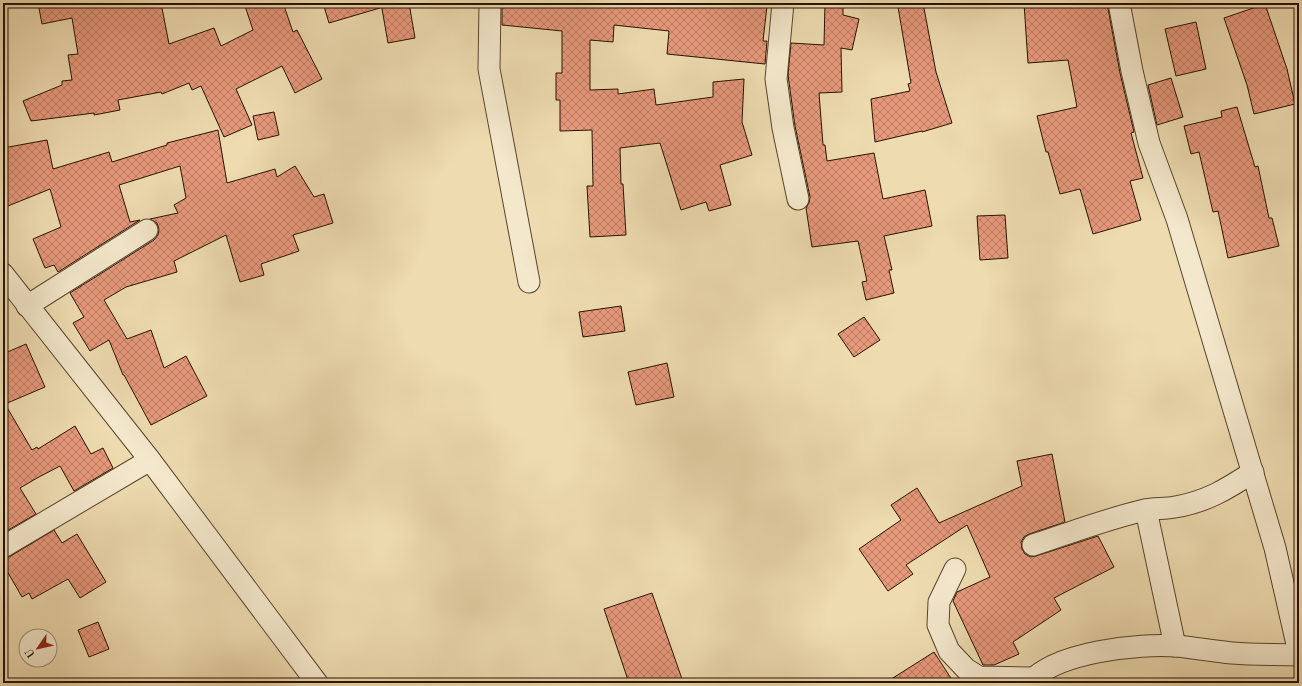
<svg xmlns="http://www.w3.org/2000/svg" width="1302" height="686" font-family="'Old Standard TT',serif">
  <defs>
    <pattern id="building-cross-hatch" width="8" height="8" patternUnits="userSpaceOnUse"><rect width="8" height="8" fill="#e7997c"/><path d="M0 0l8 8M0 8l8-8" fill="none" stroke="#bb7b63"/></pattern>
  </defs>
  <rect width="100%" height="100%" fill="#eedbb0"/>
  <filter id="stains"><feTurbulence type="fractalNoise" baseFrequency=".005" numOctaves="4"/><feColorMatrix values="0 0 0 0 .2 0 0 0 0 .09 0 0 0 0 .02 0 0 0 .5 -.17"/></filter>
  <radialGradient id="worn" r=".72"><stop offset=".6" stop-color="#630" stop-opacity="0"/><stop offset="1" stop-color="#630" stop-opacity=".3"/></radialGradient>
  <g fill="url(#building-cross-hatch)" stroke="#261200">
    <path d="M38,3H161L169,44L214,28L221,46L253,30L244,3H283L293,32L297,30L322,79L295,93L282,66L236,89L252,125L224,137L201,86L192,90L189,83L162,94L161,92L118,100L120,110L94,115V113L31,121L23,101L62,85V81L72,80L68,55L78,54L72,18L42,24Z"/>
    <path d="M323,3H380V8L329,23Z"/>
    <path d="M381,3H409L415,38L388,43Z"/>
    <path d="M502,3H739L767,6L763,41H767L765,64L667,54L669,31L614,25L613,42L590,40V90L618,89V94L654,89L656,105L713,97V82L744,79L742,122L752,155L720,165L731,205L709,211L706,202L681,210L660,143L620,148L621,184H623L626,235L590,237L587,186H593L592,130L560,131V100H556V73H562V31L502,25Z"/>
    <path d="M825,3H843V15L859,19L852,50L841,48L842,92L819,93L823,145H825L827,161L874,153L883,199L925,190L932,226L884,236L892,270H889L894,293L866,300L862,282L867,281L858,241L812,247L806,208L809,203L810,197L795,126L788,75L791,43L824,45Z"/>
    <path d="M923,3L936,72L952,123L922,132V131L875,142L871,99L910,91L908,84L911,83L898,7Z"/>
    <path d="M1024,3H1107L1120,73L1134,132L1131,133L1143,178L1130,181L1141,220L1093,234L1080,189L1060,194L1048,152H1046L1037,116L1077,107L1068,60L1028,63Z"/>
    <path d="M1265,4L1287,69L1295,104L1254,114L1247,85L1224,18Z"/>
    <path d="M1196,22L1206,69L1176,76L1165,29Z"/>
    <path d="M1171,78L1183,117L1157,125L1148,85Z"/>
    <path d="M1237,107L1255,167L1258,166L1269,218H1272L1279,246L1228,258L1218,211L1213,212L1199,152L1191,154L1184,126L1222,117L1221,111Z"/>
    <path d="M274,112L279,135L258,140L253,116Z"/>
    <path d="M218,130L227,183L275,169L277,177L295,166L314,197L324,194L333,223L293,235L299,251L261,264L264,275L240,282L226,235L174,261L177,272L126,287L104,300L127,339L151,330L164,368L186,356L207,396L151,425L124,375H123L109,340L90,351L73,323L84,317L70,293L154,240L158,235L159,229L157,223L150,219L178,213L174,205L186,198L180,166L119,185L130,222L140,220L58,272L54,265L45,268L33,239L61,227L50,189L3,208V148L47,140L53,169L109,152L112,162L167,145V143Z"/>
    <path d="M1005,215L1008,258L980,260L977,216Z"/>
    <path d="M621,306L625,331L583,337L579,312Z"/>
    <path d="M864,317L880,340L854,357L838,334Z"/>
    <path d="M26,344L45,387L5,404L32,450L37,447L38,449L75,426L91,454L103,448L113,468L74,491L60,466L37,478L20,488L36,514L3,533V354Z"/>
    <path d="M667,363L674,397L636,405L628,372Z"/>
    <path d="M1052,454L1065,522L1029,534L1024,537L1021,542L1022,549L1025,554L1031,557L1036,556L1098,536L1114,567L1054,598L1061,610L1013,642L1019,654L994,665H983L953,601L957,592L990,577L967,525L906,565L913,574L888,591L859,549L901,520L891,505L917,488L939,523L1022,486L1017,461Z"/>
    <path d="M54,530L62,543L77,534L106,582L80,598L68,579L32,599L29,593L22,597L3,564V559L9,557Z"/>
    <path d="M652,593L682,679L671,683H629L604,609Z"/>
    <path d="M98,622L109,649L89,657L78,630Z"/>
    <path d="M934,652L954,683H885Z"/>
  </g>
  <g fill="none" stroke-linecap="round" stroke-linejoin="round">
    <defs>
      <g id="minor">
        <path d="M490,3L489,69L529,282"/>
        <path d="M783,3L776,79L783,128L798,199"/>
        <path d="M1119,3L1132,71L1149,143L1177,219L1275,548L1299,653"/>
        <path d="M3,274L150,460L317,683"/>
        <path d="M27,306L147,230"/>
        <path d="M1146,510L1175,646"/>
        <path d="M1033,545C1070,533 1106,519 1145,510C1154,508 1165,509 1175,507C1206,502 1227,489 1253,472"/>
        <path d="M3,547L150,460"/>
        <path d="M955,569L939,602L938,625L949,651L966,669L979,677L1033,678"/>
        <path d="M1029,683C1055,652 1139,643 1177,646C1195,648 1213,651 1232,653C1254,655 1277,654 1299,655"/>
      </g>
    </defs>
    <use href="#minor" stroke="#58442c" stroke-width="23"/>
    <use href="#minor" stroke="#f4e8cc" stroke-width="21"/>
  </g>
  <rect width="1302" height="686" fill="none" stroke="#eedbb0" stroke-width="16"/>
  <rect x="4" y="4" width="1294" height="678" fill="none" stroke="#261200" stroke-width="2"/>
  <rect x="8" y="8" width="1286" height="670" fill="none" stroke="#261200"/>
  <g transform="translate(38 648) rotate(236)"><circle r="19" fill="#f4e8cc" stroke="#a2927a"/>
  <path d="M0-3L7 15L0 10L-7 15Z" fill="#8f2418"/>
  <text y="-6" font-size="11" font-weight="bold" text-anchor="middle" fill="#261200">U</text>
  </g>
  <rect width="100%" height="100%" filter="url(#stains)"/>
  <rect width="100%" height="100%" fill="url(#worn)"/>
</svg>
